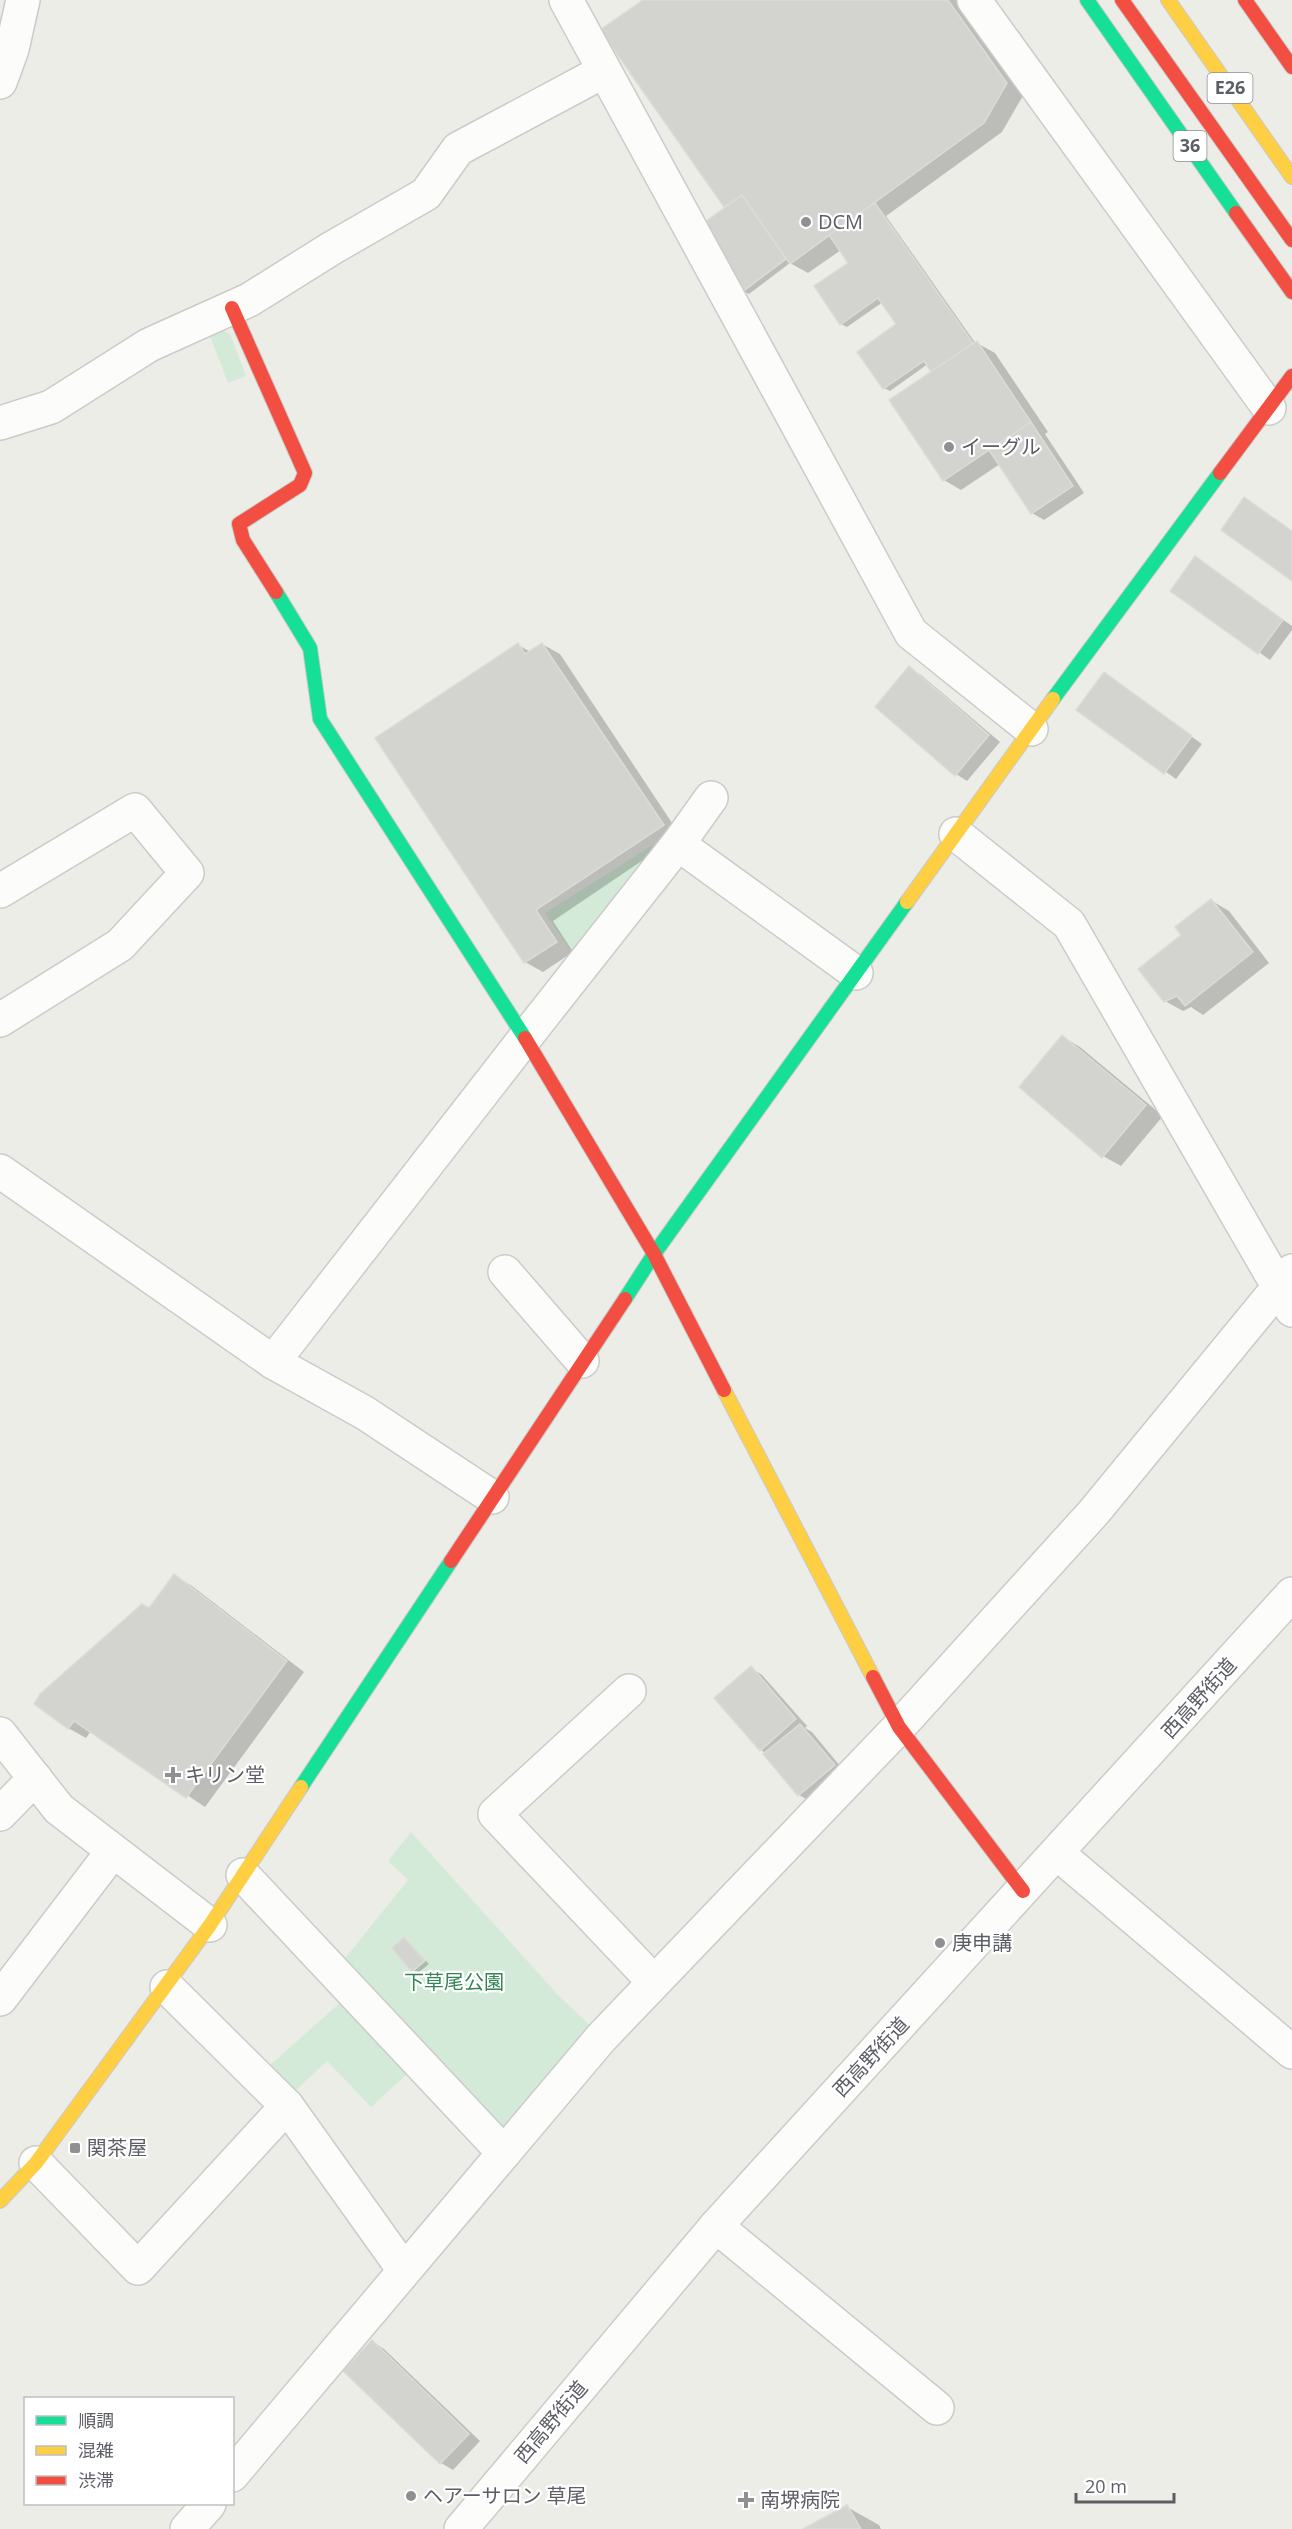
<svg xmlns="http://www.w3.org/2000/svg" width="1292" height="2529" font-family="'Open Sans','Noto Sans JP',sans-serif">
  <rect width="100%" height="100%" fill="#ecede7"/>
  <g fill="#d4ead9">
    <path d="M214,325L230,334L246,376L228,383L207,328Z"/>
    <path d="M659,841L573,954L545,913Z"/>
    <path d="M411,1832L558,1995L596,2031L507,2134L342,1962L408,1880L388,1861Z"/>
    <path d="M343,2000L409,2072L371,2107L327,2061L292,2094L267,2068Z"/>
  </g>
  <g fill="#0003">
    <path d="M646,0H957L1024,94L1002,132L886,216L976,344L977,343L995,353L1048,432L1045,434L1084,493L1044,520L1032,513L1000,464L961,490L944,480L933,372L928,364L890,391L884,388L859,352L898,324L883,302L847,327L841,324L850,263L841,250L808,273L790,263L749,294L743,291L727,207Z"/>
    <path d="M1196,558L1292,626V630L1270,660L1172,591Z"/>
    <path d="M542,644L560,654L680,835L553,921L573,952L543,972L525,962L377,739L518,645L531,652Z"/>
    <path d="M909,668L921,675L1000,742L967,781L956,774Z"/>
    <path d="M1104,674L1202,744L1176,779L1078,709Z"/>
    <path d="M1212,901L1229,911L1269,963L1203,1015L1191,1007L1183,1011L1165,1001L1183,935Z"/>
    <path d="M1063,1037L1080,1047L1163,1116L1121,1166L1103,1156Z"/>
    <path d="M175,1576L192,1586L304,1672L205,1807L91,1731L86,1738L68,1728Z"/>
    <path d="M751,1668L762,1675L807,1726L805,1728L812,1732L845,1772L810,1801L799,1795L767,1754L761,1750Z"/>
    <path d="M405,1939L429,1964L418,1973L413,1970Z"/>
    <path d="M373,2342L384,2349L480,2441L453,2470L441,2463L346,2371Z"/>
    <path d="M847,2507L879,2525L881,2529H806Z"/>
  </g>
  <g fill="#d3d4d0" stroke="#dcdcd6" stroke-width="1.5">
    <path d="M643,0H948L1007,83L984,123L790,264L742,195L724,207L600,30Z"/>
    <path d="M742,195L786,259L742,292L705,222Z"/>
    <path d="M875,203L973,343L931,372L924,361L883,389L857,352L896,324L878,298L840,325L814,286L848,263L829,235Z"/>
    <path d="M977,341L1031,422L943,481L889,400Z"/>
    <path d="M1031,422L1073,486L1031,514L989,450Z"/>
    <path d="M1244,497L1292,531V581L1221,530Z"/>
    <path d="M1195,556L1283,620L1258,654L1170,591Z"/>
    <path d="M518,643L525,654L542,643L664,825L536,910L557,942L524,963L375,738Z"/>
    <path d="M909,666L989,735L955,776L875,707Z"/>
    <path d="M1104,672L1192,736L1164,774L1076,710Z"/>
    <path d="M1211,899L1253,952L1185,1006L1177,996L1164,1002L1138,969L1181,935L1175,927Z"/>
    <path d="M1062,1035L1146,1105L1102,1158L1019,1087Z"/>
    <path d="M174,1574L287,1661L186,1798L74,1721L68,1729L34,1704L40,1694L142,1604L149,1608Z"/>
    <path d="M751,1666L796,1719L760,1751L714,1698Z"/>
    <path d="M800,1724L835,1765L798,1796L763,1754Z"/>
    <path d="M404,1937L425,1961L412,1972L392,1948Z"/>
    <path d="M372,2340L469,2434L440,2464L343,2371Z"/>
    <path d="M847,2505L861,2529H803Z"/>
  </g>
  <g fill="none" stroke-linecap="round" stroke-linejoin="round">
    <defs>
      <g id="street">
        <path d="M566,0L911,633L1031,729"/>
        <path d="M974,0L1269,408"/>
        <path d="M0,82L12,49L23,0"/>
        <path d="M0,423L51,407L149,345L249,300L332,248L426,194L458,149L604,71"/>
        <path d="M711,798L678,844L856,973"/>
        <path d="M956,834L1069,924L1292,1310"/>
        <path d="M0,891L135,810L187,873L120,945L0,1020"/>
        <path d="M0,1171L273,1362L365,1413L492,1497"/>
        <path d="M505,1272L582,1361"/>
        <path d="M273,1362L525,1038L678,844"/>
        <path d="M629,1691L495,1814L654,1982"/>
        <path d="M0,1734L59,1809L210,1925"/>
        <path d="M0,1814L35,1778"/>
        <path d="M1057,1853L1292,2052"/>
        <path d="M243,1875L504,2153"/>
        <path d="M167,1987L287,2106L404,2270"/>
        <path d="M0,1999L113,1851"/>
        <path d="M36,2163L138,2268L287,2106"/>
        <path d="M716,2226L937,2408"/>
        <path d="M232,2475L601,2038L899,1727L1094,1512L1292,1271"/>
        <path d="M187,2529L209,2504"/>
        <path d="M461,2529L716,2226L1292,1594"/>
      </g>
      <g id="fast">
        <path d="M1087,0L1236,213"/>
        <path d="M276,592L310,648L320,719L525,1038"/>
        <path d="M1053,699L1220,473"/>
        <path d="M625,1299L654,1254L907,902"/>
        <path d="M301,1787L451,1561"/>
      </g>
      <g id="slow">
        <path d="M1168,0L1292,177"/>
        <path d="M907,902L1053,699"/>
        <path d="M724,1390L873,1677"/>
        <path d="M0,2201L36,2163L210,1925L301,1787"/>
      </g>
      <g id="jam">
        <path d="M1122,0L1292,240"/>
        <path d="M1245,0L1292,67"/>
        <path d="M1236,213L1292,292"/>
        <path d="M232,308L305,473L300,485L239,524L243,540L276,592"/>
        <path d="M1220,473L1292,376"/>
        <path d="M525,1038L654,1254L724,1390"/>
        <path d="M451,1561L625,1299"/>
        <path d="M873,1677L899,1727L1023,1891"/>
      </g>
    </defs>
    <use href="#street" stroke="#cbcbca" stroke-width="36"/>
    <use href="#fast" stroke="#c9cac9" stroke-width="16"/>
    <use href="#slow" stroke="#c9cac9" stroke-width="16"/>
    <use href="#jam" stroke="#c9cac9" stroke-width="16"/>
    <use href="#street" stroke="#fcfcfb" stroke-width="33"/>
    <use href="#fast" stroke="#16e098" stroke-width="14"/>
    <use href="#slow" stroke="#ffcf43" stroke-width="14"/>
    <use href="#jam" stroke="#f24e42" stroke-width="14"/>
  </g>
  <g fill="#8e9092" stroke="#fff" stroke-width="2">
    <circle cx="806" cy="222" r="6"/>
    <circle cx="949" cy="447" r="6"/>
    <path d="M170 1766h6v6h6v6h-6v6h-6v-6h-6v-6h6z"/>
    <circle cx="940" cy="1943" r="6"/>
    <rect x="69" y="2142" width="12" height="12" rx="3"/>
    <circle cx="411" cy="2496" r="6"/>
    <path d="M743 2491h6v6h6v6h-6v6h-6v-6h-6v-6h6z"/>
  </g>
  <g text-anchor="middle" stroke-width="4.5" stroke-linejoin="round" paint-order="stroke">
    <g fill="#fff" stroke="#8d8e93" stroke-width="1.5">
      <rect x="1207.5" y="73" width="45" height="30" rx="4.5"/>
      <rect x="1173.5" y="131" width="33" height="30" rx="4.5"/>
    </g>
    <g font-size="18" font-weight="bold" fill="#5c5e65">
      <text x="1230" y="94">E26</text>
      <text x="1190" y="152">36</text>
    </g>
    <g font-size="20" fill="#5c5e65" stroke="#fff" text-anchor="start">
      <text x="818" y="229">DCM</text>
      <text x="961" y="454">イーグル</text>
      <text x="185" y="1782">キリン堂</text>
      <text x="952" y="1950">庚申講</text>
      <text x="87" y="2155">関茶屋</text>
      <text x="423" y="2503">ヘアーサロン 草尾</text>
      <text x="760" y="2507">南堺病院</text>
    </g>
    <g font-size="20" fill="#5c5e65" stroke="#fff">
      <text transform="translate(1199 1698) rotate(-48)" y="7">西高野街道</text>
      <text transform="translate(871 2057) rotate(-47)" y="7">西高野街道</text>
      <text transform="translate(551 2422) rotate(-50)" y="7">西高野街道</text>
    </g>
    <g font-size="20" fill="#348553" stroke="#fff">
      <text x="454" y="1989">下草尾公園</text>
    </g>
  </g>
  <rect x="24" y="2397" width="210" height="108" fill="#ffffff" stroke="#bebfc1" stroke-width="1.5"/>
  <rect x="36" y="2416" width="30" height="9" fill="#16e098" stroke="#bebfc1" stroke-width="1.5"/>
  <text x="78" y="2427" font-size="18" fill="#5c5e65">順調</text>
  <rect x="36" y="2446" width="30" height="9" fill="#ffcf43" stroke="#bebfc1" stroke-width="1.5"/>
  <text x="78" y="2457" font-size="18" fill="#5c5e65">混雑</text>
  <rect x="36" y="2476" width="30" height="9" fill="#f24e42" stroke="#bebfc1" stroke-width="1.5"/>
  <text x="78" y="2487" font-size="18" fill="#5c5e65">渋滞</text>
  <path d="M1076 2493v9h98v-9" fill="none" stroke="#5c5e65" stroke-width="3"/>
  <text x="1085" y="2493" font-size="18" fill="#5c5e65" stroke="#ffffff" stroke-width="4.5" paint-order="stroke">20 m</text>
</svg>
